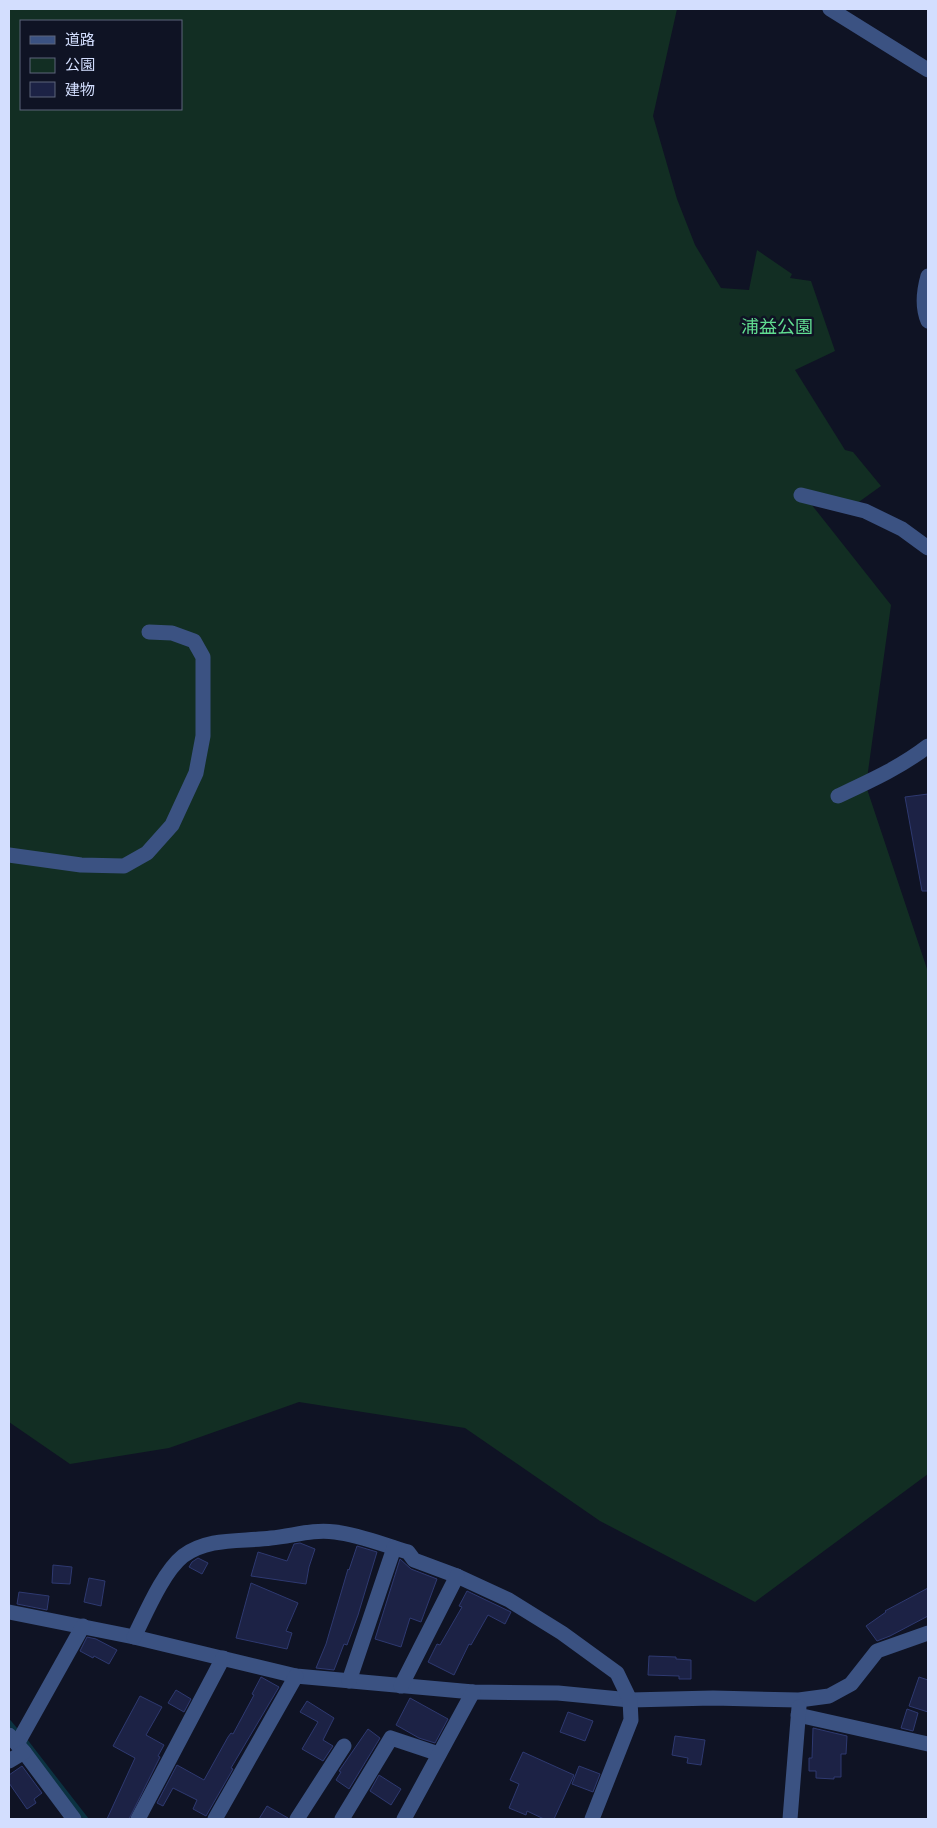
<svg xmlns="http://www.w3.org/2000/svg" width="937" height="1828" font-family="'Varela Round','Noto Sans JP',sans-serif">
  <rect width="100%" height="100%" fill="#0f1324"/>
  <path fill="#122e23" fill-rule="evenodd" d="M9,9H677L653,116L677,199L695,245L721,288L749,290L757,250L792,274L790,278L811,281L835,351L795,370L845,450L853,452L881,486L856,504L800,490L891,605L866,786L928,972V1474L755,1602L600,1521L465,1428L299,1402L169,1448L70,1464L9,1422ZM21,21H181V109H21Z"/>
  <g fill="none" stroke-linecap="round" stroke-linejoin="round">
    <g stroke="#0b3241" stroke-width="4.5">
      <path d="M9,1722L19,1734"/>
      <path d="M24,1739L86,1819"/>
    </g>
  </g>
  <g fill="#1c2245" stroke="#2e3970">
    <path d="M928,794V891H922L905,797Z"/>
    <path d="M300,1543L315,1549L309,1567L306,1584L251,1576L258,1552L287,1561L294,1544Z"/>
    <path d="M357,1546L377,1552L358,1615L347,1645L344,1644L334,1670L316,1668L326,1644L348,1569L349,1570Z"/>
    <path d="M198,1558L208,1563L202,1574L189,1567L192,1562Z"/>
    <path d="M400,1559L411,1569L437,1579L421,1622L410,1618L401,1647L375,1639Z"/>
    <path d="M53,1565L72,1567L70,1584L52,1583Z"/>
    <path d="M89,1578L105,1581L101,1606L84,1602Z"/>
    <path d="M251,1583L298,1603L286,1631L292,1633L287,1649L236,1638Z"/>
    <path d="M928,1588V1616L890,1636L877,1641L866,1626L886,1612L885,1611Z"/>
    <path d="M467,1591L511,1612L505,1624L488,1615L471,1645L469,1644L454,1675L428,1662L437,1644L440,1645L462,1607L459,1606Z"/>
    <path d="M19,1592L49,1596L47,1610L17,1604Z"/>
    <path d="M87,1637L96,1639L117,1650L109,1664L94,1656L93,1658L80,1651Z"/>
    <path d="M649,1656L676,1657V1659L691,1660V1679H679V1676L648,1675Z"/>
    <path d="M261,1677L279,1687L231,1768L233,1769L206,1816L193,1809L197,1800L173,1788L163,1806L157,1803L177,1765L204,1780L228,1737L231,1733L233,1734L254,1695L252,1694Z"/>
    <path d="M919,1677L928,1680V1712L909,1706Z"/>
    <path d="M176,1690L191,1699L184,1712L168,1703Z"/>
    <path d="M140,1696L162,1707L146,1735L164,1745L158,1756L160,1757L129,1819H107L135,1758L113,1746Z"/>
    <path d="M410,1698L448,1719L435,1743L419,1738L396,1725Z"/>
    <path d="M307,1701L334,1718L323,1740L333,1746L323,1761L302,1749L318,1722L300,1712Z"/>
    <path d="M907,1709L918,1713L913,1731L901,1728Z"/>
    <path d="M568,1712L593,1721L585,1741L560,1732Z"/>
    <path d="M813,1728L847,1736L846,1754H841V1777H834V1779L816,1778V1771H809V1758H812Z"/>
    <path d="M368,1729L380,1738L349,1789L336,1780L341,1772L339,1771Z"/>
    <path d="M675,1736L705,1740L701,1765L687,1763L688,1758L672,1755Z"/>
    <path d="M523,1752L574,1775L554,1819H544L527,1811L526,1815L509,1808L519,1784L510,1780Z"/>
    <path d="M22,1766L42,1793L34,1799L36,1803L27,1809L9,1783V1775Z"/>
    <path d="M579,1766L600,1774L593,1792L572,1784Z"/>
    <path d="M379,1775L401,1789L391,1805L370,1791Z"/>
    <path d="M267,1806L288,1818V1819H259Z"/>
  </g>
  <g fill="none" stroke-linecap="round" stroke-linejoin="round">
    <g stroke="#3b5282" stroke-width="15">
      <path d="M830,9L928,70"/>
      <path d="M928,276C924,290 922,307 928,321"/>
      <path d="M801,495L865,511L902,529L928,548"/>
      <path d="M838,796C870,781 901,767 928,746"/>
      <path d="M9,855L81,865L124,866L147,853L172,825L196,773L203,736V657L194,641L172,633L149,632"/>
      <path d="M9,1612L134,1637L296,1676L473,1692L558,1693L630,1700L713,1698L799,1700L829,1696L851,1684L877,1651L928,1633"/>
      <path d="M134,1637C146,1613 163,1572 183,1556C209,1537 241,1542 271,1538C293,1536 312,1529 335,1532C360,1535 384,1545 408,1552L414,1560L457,1576L509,1600L562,1633L617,1673L630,1700L631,1720L592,1819"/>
      <path d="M349,1681L394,1548"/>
      <path d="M401,1686L457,1576"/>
      <path d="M798,1715L928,1744"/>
      <path d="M9,1735L24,1752L74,1819"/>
      <path d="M17,1744L83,1626"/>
      <path d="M9,1761L24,1752"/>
      <path d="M138,1819L223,1658"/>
      <path d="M215,1819L296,1676"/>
      <path d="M297,1819L344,1746"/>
      <path d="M342,1819L391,1738L439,1754"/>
      <path d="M404,1819L473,1692"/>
      <path d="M790,1819L799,1707"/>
    </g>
  </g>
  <g text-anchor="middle" stroke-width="5" stroke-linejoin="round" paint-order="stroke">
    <g font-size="18" fill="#61dd91" stroke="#0f1324">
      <text x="777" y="333">浦益公園</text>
    </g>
  </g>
  <rect width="937" height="1828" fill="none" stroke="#d3defe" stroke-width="20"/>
  <rect x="20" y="20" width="162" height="90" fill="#0f1324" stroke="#5d647b"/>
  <rect x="30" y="36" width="25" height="8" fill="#3b5282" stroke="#5d647b"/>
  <text x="65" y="45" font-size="15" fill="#d3defe">道路</text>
  <rect x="30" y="58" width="25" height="15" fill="#122e23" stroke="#5d647b"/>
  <text x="65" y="70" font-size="15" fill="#d3defe">公園</text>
  <rect x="30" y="82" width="25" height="15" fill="#1c2245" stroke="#5d647b"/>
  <text x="65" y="95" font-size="15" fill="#d3defe">建物</text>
</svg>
